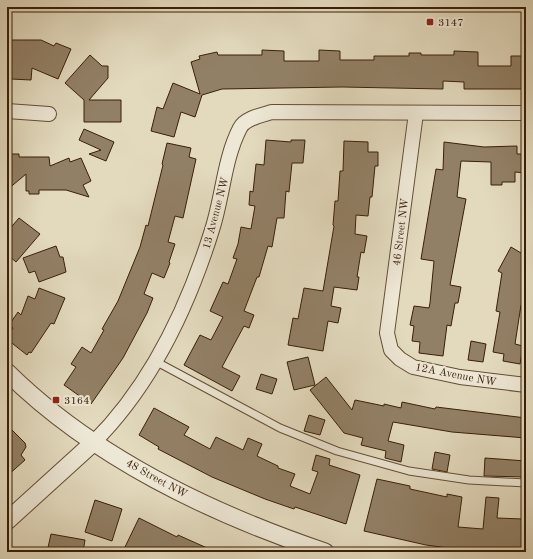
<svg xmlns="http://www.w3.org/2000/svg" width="533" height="559" font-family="'Old Standard TT',serif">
  <rect width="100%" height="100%" fill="#e3dabe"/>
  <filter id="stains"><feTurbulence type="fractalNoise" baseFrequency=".005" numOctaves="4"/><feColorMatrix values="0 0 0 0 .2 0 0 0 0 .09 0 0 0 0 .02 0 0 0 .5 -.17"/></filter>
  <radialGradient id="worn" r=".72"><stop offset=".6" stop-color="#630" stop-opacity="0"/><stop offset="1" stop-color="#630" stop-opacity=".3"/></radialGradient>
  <g fill="#928066" stroke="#3a1f07">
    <path d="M11,40H41L54,46L56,43L71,49L58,79L32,68L31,80L11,79Z"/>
    <path d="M262,50L284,51V61H319V50L340,51V60H374V56H409V53H421V55H454V51L478,52V66H511V56H526V89H464V82L443,81V89L342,87L222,89L202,95L195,117L181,112L174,137L151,131L157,107L163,109L173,83L200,94L191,62L200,59L199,56L217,52L218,55H262Z"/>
    <path d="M90,55L102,66H108V78L89,100H121V122H84V100L65,83Z"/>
    <path d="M84,129L114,142L106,161L89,154L101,150L79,140Z"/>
    <path d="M266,140L291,142V140H305L303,163H292L289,192L286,191L284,218H277L272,247L268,246L259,277H257L244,311L254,315L249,328L244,326L222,367L240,376L232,391L184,365L200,335L211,340L223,317L210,311L223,282L228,284L237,259L233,258L238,244L241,227L251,229L255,206L249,205L250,191L253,192L256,164L264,165Z"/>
    <path d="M344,141L368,142V152H378V166H375L372,197H370L368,216L356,215L355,234L367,236L364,253L361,252L357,277H359L357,290L334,287L331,306L341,308L338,323L328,321L323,351L288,345L293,318L298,319L304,288L323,291L334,226L333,225L335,201H338L340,171H343Z"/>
    <path d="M444,142L484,147L517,146V154H526V173L515,172V182H502V185H491V162L461,161L457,197L466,199L450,285L461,287L458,303H455L451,326L447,325L443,356L419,353L420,342L412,341L414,326L410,325L414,306L429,308L430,303L434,261L421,259L436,169L443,170Z"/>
    <path d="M167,143L191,148L189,157L196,159L183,218L175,216L168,242L175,244L169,262L170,263L164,278L152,273L144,294L153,298L147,313L123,358L91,404L64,385L76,367L71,364L82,347L91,353L104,330L102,329L118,301L140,247L146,225L148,226L163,165L162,164Z"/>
    <path d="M7,154H19V157H49L50,166L69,158L70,162L81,158L91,181L83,185L89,197L66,190H39V194H29V191H26V174L7,190Z"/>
    <path d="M19,218L40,234L16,262L7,254V232Z"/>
    <path d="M56,246L60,257H63L66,272L39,282L35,271L29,273L23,258Z"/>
    <path d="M511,247L526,256V306L521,305L515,344L523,346L520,364L503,361L504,354L493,352L500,312L496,311L502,273L498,271Z"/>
    <path d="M39,288L65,298L54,324L51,323L31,353L29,352L27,355L8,340L9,338L7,337L13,328L9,325L18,312L21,315L28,296L35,299Z"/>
    <path d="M471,341L486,344L483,362L468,360Z"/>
    <path d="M308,357L315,385L294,390L287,362Z"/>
    <path d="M261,374L277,379L272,394L256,389Z"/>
    <path d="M326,377L352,410L355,400L384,406V404L401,408L402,402L435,409L436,407L526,418V438L452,432L393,422L388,441L404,445L401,462L385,458L386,451L361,445L363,438L344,433L310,390Z"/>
    <path d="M154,408L189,427L184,435L210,449L216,437L243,450L248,438L262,444L257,456L278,466V468L295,474L290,486L310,494L318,472L312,470L316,455L330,459L329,465L360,475L346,524L295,507L294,509L265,499L212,477L158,449L159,447L139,435Z"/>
    <path d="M309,415L325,420L320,435L304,431Z"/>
    <path d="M7,425L25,443L26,447L21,455L25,460L7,476Z"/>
    <path d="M435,452L450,455L447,472L432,469Z"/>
    <path d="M485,458L526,461V477L484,476Z"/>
    <path d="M377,479L410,486V489L447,497V494L462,497L458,527L483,529L486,497L499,498L497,518L523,519L522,539H525L524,552L463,550L426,545L364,531Z"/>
    <path d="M95,500L122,509L112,541L85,532Z"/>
    <path d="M139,518L177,537L178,535L216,552H134L125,547Z"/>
    <path d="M51,534L85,540L83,552H47Z"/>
  </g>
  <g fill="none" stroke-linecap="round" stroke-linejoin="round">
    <defs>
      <path id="service" d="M155,361L280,428L337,451L409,471L469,480L526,483"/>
      <g id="minor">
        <path d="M7,111L49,114"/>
        <path d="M416,113L387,333L391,350L400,359L413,367L460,377L526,385"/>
        <path d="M94,442C151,385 188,307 212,230C223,196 224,159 240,128C245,118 262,115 272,112L526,113"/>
      </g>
      <g id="tertiary">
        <path d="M7,372C94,458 210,513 325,552"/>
        <path d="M7,521L94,442"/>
      </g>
    </defs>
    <use href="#service" stroke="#644e35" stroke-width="9"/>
    <use href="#minor" stroke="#644e35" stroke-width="16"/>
    <use href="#tertiary" stroke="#644e35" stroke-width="19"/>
    <use href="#service" stroke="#ede7d5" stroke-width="7"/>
    <use href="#minor" stroke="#ede7d5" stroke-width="14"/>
    <use href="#tertiary" stroke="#ede7d5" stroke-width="17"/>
  </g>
  <g fill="#8f2418" stroke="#ede7d5" stroke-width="1.5">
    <rect x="426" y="18" width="8" height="8" rx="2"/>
    <rect x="52" y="396" width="8" height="8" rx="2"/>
  </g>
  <g text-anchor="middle" stroke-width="4" stroke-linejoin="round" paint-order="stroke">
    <g font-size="11" fill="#3a1f07" stroke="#ede7d5" text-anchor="start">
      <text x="438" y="26">3147</text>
      <text x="64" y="404">3164</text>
    </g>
    <g font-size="11" fill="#3a1f07" stroke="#ede7d5">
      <text transform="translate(215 213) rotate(-75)" y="4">13 Avenue NW</text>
      <text transform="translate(400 232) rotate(-83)" y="4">46 Street NW</text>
      <text transform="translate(456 374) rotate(11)" y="4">12A Avenue NW</text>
      <text transform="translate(157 478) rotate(29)" y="4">48 Street NW</text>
    </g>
  </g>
  <rect width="533" height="559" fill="none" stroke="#e3dabe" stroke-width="24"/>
  <rect x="8" y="8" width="517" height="543" fill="none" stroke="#3a1f07" stroke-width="2"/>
  <rect x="12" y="12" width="509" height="535" fill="none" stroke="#3a1f07"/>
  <rect width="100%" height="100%" filter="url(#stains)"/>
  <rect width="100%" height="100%" fill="url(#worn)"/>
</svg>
